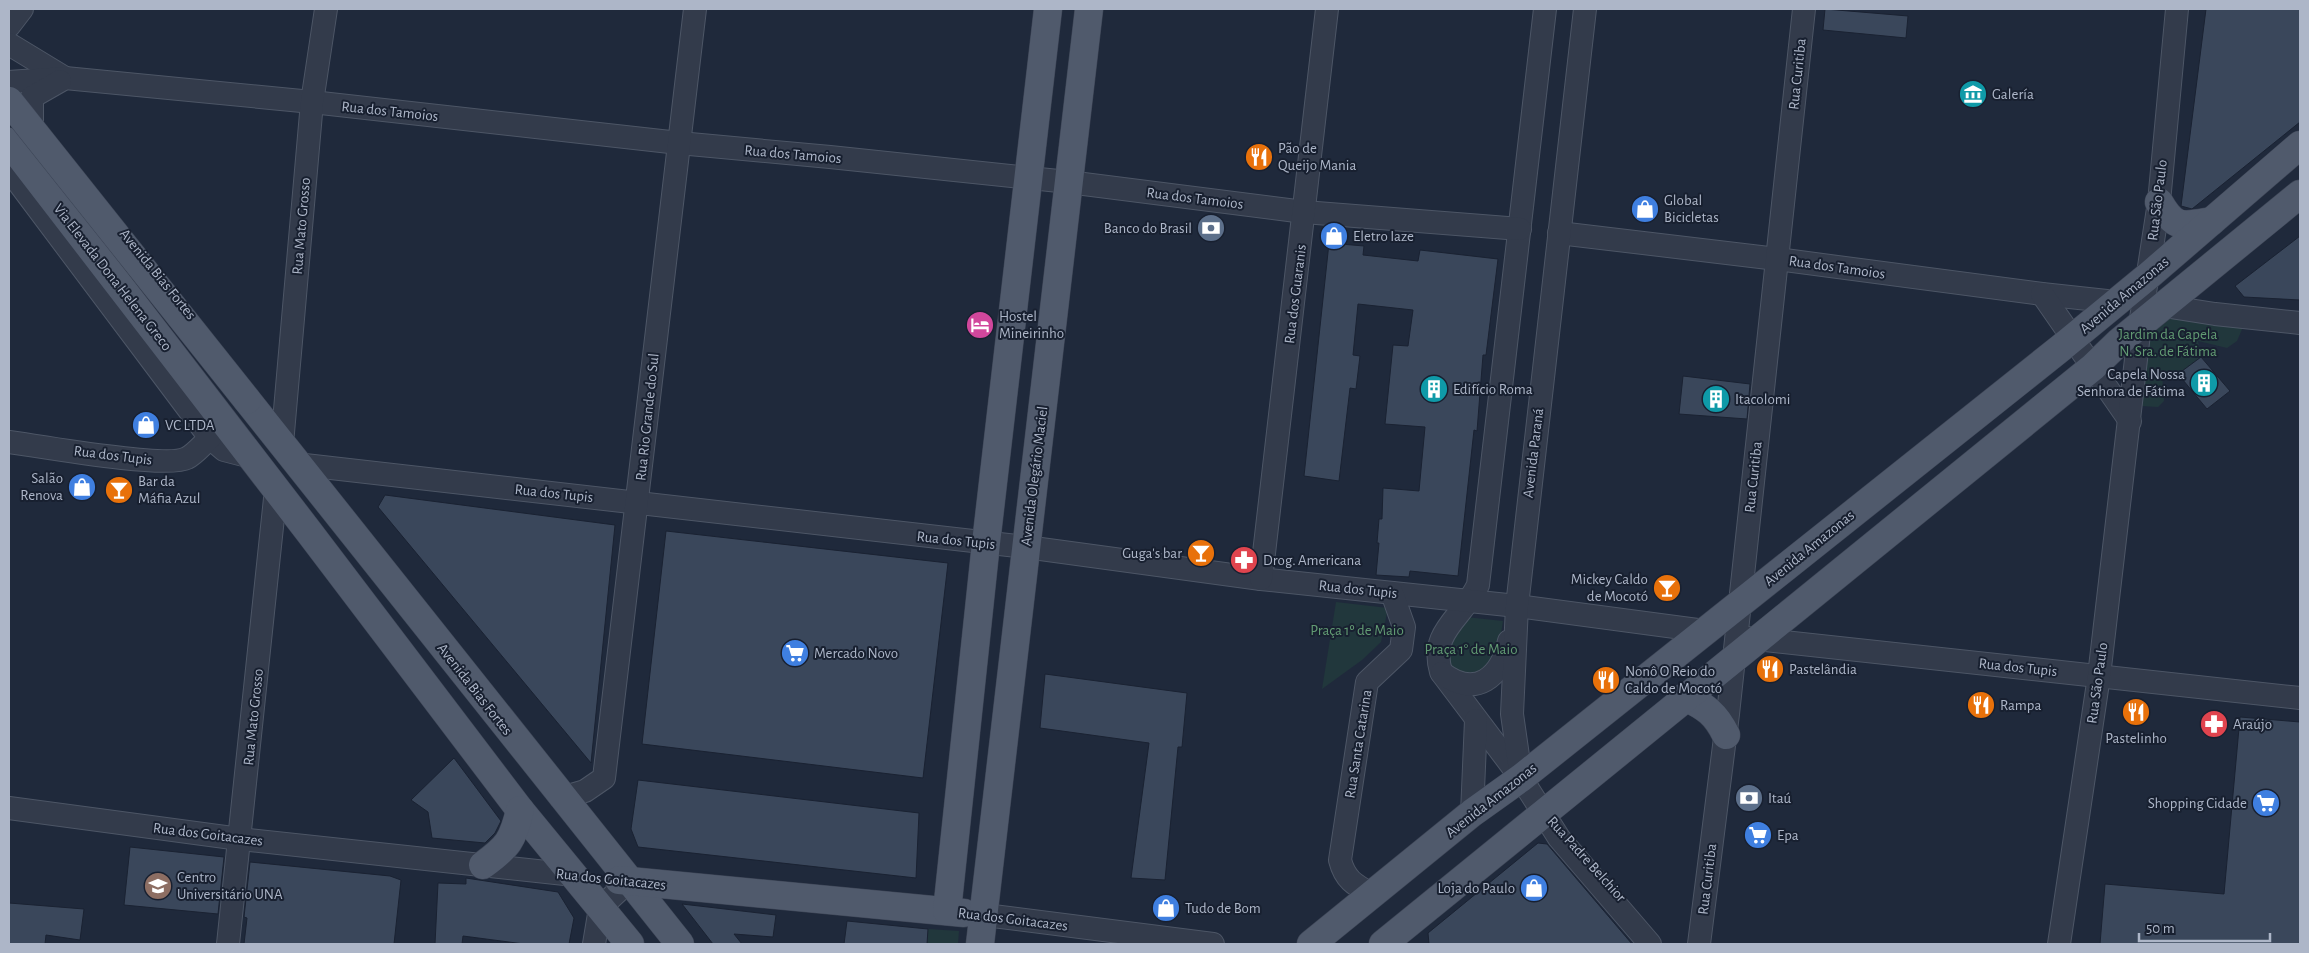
<svg xmlns="http://www.w3.org/2000/svg" width="2309" height="953" font-family="'Alegreya Sans',sans-serif">
  <rect width="100%" height="100%" fill="#1f293b"/>
  <g fill="#21373c">
    <path d="M2164,306L2243,327L2237,341L2227,348L2198,341L2201,357L2178,374L2162,372L2164,401L2158,407L2141,406L2140,325Z"/>
    <path d="M1336,602L1388,608L1381,642L1362,660L1322,689Z"/>
    <path d="M1466,617L1503,621C1498,652 1499,656 1475,677L1448,672L1447,636Z"/>
    <path d="M928,929L959,931L958,944H927Z"/>
  </g>
  <g fill="#3a475b" stroke="#1a2232">
    <path d="M1825,9L1908,16L1906,38L1823,30Z"/>
    <path d="M2206,9H2300V122L2192,209L2181,206Z"/>
    <path d="M2300,236V300L2244,297L2235,286Z"/>
    <path d="M1329,243L1364,246L1363,255L1418,261L1420,250L1498,259L1486,355H1483L1477,431L1474,430L1458,576L1410,571L1409,577L1376,575L1379,543H1377L1379,519H1382L1383,488L1419,491L1425,427L1385,424L1393,345L1408,346L1413,310L1358,304L1353,355L1360,356L1356,389L1350,388L1339,481L1304,476Z"/>
    <path d="M2201,357L2230,391L2207,409L2178,374Z"/>
    <path d="M1683,376L1750,384L1747,419L1679,414Z"/>
    <path d="M385,495L615,525L591,763L378,507Z"/>
    <path d="M666,531L948,563L923,778L642,744Z"/>
    <path d="M1045,674L1187,693L1182,747H1178L1165,880L1131,878L1149,743L1040,728Z"/>
    <path d="M2240,717L2300,722V944H2100L2105,884L2224,894Z"/>
    <path d="M454,758L501,821L495,833L485,843L432,838L428,812L411,800Z"/>
    <path d="M638,780L919,813L916,878L638,847L631,829Z"/>
    <path d="M1538,843L1547,844L1632,944H1429L1428,933Z"/>
    <path d="M130,847L224,857L218,914L124,905Z"/>
    <path d="M250,862L390,876L401,880L394,944H244L247,918L244,917Z"/>
    <path d="M466,878L558,892L574,918L569,944H524L463,936L462,944H435L438,883L466,884Z"/>
    <path d="M9,903L84,909L80,940L46,935L45,944H9Z"/>
    <path d="M682,904L776,915L773,937L734,934L742,944H713Z"/>
    <path d="M847,921L928,929L927,944H844Z"/>
  </g>
  <g fill="none" stroke-linecap="round" stroke-linejoin="round">
    <defs>
      <g id="minor">
        <path d="M1545,9L1478,585C1462,619 1429,631 1441,672L1521,778L1559,838L1650,944"/>
        <path d="M9,26L22,9"/>
        <path d="M9,44L65,78"/>
        <path d="M9,82L65,78L312,102L679,143L830,157L1068,182L1304,212L1520,229"/>
        <path d="M32,121V97L60,81"/>
        <path d="M9,170L210,438L224,450L251,457"/>
        <path d="M1559,233L1777,259L2042,294L2116,302"/>
        <path d="M2042,294L2130,421"/>
        <path d="M2164,306L2215,314L2300,323"/>
        <path d="M9,442C39,446 167,469 187,458C195,454 203,444 210,438"/>
        <path d="M282,444L312,102L326,9"/>
        <path d="M296,464L1026,547L1261,579L1517,606L1705,631"/>
        <path d="M1261,579L1327,9"/>
        <path d="M1747,638L2300,698"/>
        <path d="M1442,673C1476,699 1501,677 1509,641"/>
        <path d="M1521,777L1512,714L1517,606L1585,9"/>
        <path d="M561,798L585,791L604,778L695,9"/>
        <path d="M9,808L240,839L574,875"/>
        <path d="M1472,813L1476,720"/>
        <path d="M1373,895C1355,885 1345,880 1340,860L1367,682L1401,650L1404,627L1392,593"/>
        <path d="M985,915L1213,944"/>
        <path d="M228,944L276,489"/>
        <path d="M594,944L600,908L629,881"/>
        <path d="M1699,944L1728,714L1804,9"/>
        <path d="M2059,944L2099,676L2140,325L2159,202L2177,9"/>
      </g>
      <g id="major">
        <path d="M9,142L309,532L520,810L630,944"/>
        <path d="M2159,202C2175,230 2183,226 2212,221"/>
        <path d="M247,400L680,944"/>
        <path d="M1685,697C1706,707 1716,714 1726,735"/>
        <path d="M483,865C508,847 513,840 520,810"/>
        <path d="M619,880L964,913"/>
        <path d="M947,911L986,543L1048,9"/>
        <path d="M980,944L1089,9"/>
        <path d="M1311,944L1472,813L1521,778L2062,347L2147,277L2300,145"/>
        <path d="M1383,944L2093,367L2119,342L2300,194"/>
      </g>
    </defs>
    <use href="#minor" stroke="#4d5666" stroke-width="24"/>
    <use href="#major" stroke="#3c4455" stroke-width="29"/>
    <use href="#minor" stroke="#333b4b" stroke-width="22"/>
    <use href="#major" stroke="#505a6c" stroke-width="28"/>
    <defs>
      <path id="major-bridge" d="M9,101L247,400"/>
    </defs>
    <use href="#major-bridge" stroke="#3c4455" stroke-width="29" stroke-linecap="butt"/>
    <use href="#major-bridge" stroke="#505a6c" stroke-width="28"/>
  </g>
  <defs>
    <symbol id="museum-disc" viewBox="-11 -11 22 22"><circle r="9.5" fill="#0f9aa8" stroke="#182030"/><path d="M0-6L6-3V-2H-6V-3ZM-5-1h2V3h-2ZM-1-1h2V3h-2ZM3-1h2V3H3ZM-6 4H6V6H-6Z" fill="#fff"/></symbol>
    <symbol id="restaurant-disc" viewBox="-11 -11 22 22"><circle r="9.5" fill="#e8710a" stroke="#182030"/><path d="M-5-6h1v4h1v-4h1v4h1v-4h1v5L-1.5 .5V6h-2V.5L-5-1ZM5-6V6H3V1.5H1.5Q1.5-4 5-6Z" fill="#fff"/></symbol>
    <symbol id="shop-disc" viewBox="-11 -11 22 22"><circle r="9.5" fill="#3f7fe0" stroke="#182030"/><path d="M-5-2.5h2.3a2.7 3.5 0 0 1 5.4 0H5L5.5 6h-11ZM-1.5-2.5h3a1.5 2.3 0 0 0-3 0Z" fill="#fff"/></symbol>
    <symbol id="bank-disc" viewBox="-11 -11 22 22"><circle r="9.5" fill="#5c6f8a" stroke="#182030"/><path d="M-6-4H6V4H-6ZM0-2.3a2.3 2.3 0 1 0 0 4.6a2.3 2.3 0 1 0 0-4.6Z" fill="#fff"/></symbol>
    <symbol id="hotel-disc" viewBox="-11 -11 22 22"><circle r="9.5" fill="#d1479c" stroke="#182030"/><path d="M-6-4.5h1.5V1H6V5H4.5V3h-9V5H-6ZM-4 0a1.8 1.8 0 1 1 3.6 0ZM.5 0V-2.5h3Q6-2.5 6 0Z" fill="#fff"/></symbol>
    <symbol id="building-disc" viewBox="-11 -11 22 22"><circle r="9.5" fill="#0f9aa8" stroke="#182030"/><path d="M-4-6H4V6H1V3H-1V6H-4ZM-2.5-4.3h1.7v1.8h-1.7ZM.8-4.3h1.7v1.8H.8ZM-2.5-1h1.7V.8h-1.7ZM.8-1h1.7V.8H.8Z" fill="#fff"/></symbol>
    <symbol id="bar-disc" viewBox="-11 -11 22 22"><circle r="9.5" fill="#e8710a" stroke="#182030"/><path d="M-6-5H6L.8 .8V4.5H3.5V6h-7V4.5H-.8V.8Z" fill="#fff"/></symbol>
    <symbol id="pharmacy-disc" viewBox="-11 -11 22 22"><circle r="9.5" fill="#e0444e" stroke="#182030"/><path d="M-2-6h4v4h4v4h-4v4h-4v-4h-4v-4h4Z" fill="#fff"/></symbol>
    <symbol id="supermarket-disc" viewBox="-11 -11 22 22"><circle r="9.5" fill="#3f7fe0" stroke="#182030"/><path d="M-6-5.5h2.5l.6 2H6L4.5 2H-2.5L-4.4-4H-6ZM-1.5 3.2a1.3 1.3 0 1 0 .1 0ZM3 3.2a1.3 1.3 0 1 0 .1 0Z" fill="#fff"/></symbol>
    <symbol id="university-disc" viewBox="-11 -11 22 22"><circle r="9.5" fill="#8d6e63" stroke="#182030"/><path d="M0-5L7-2L0 1L-7-2ZM-4 1L0 2.5L4 1V4Q0 6-4 4Z" fill="#fff"/></symbol>
  </defs>
  <g fill-rule="evenodd">
    <use href="#museum-disc" x="1957" y="78" width="32" height="32"/>
    <use href="#restaurant-disc" x="1243" y="141" width="32" height="32"/>
    <use href="#shop-disc" x="1629" y="193" width="32" height="32"/>
    <use href="#bank-disc" x="1195" y="212" width="32" height="32"/>
    <use href="#shop-disc" x="1318" y="220" width="32" height="32"/>
    <use href="#hotel-disc" x="964" y="309" width="32" height="32"/>
    <use href="#building-disc" x="2188" y="367" width="32" height="32"/>
    <use href="#building-disc" x="1418" y="373" width="32" height="32"/>
    <use href="#building-disc" x="1700" y="383" width="32" height="32"/>
    <use href="#shop-disc" x="130" y="409" width="32" height="32"/>
    <use href="#shop-disc" x="66" y="471" width="32" height="32"/>
    <use href="#bar-disc" x="103" y="474" width="32" height="32"/>
    <use href="#bar-disc" x="1185" y="537" width="32" height="32"/>
    <use href="#pharmacy-disc" x="1228" y="544" width="32" height="32"/>
    <use href="#bar-disc" x="1651" y="572" width="32" height="32"/>
    <use href="#supermarket-disc" x="779" y="637" width="32" height="32"/>
    <use href="#restaurant-disc" x="1754" y="653" width="32" height="32"/>
    <use href="#restaurant-disc" x="1590" y="664" width="32" height="32"/>
    <use href="#restaurant-disc" x="1965" y="689" width="32" height="32"/>
    <use href="#restaurant-disc" x="2120" y="696" width="32" height="32"/>
    <use href="#pharmacy-disc" x="2198" y="708" width="32" height="32"/>
    <use href="#bank-disc" x="1733" y="782" width="32" height="32"/>
    <use href="#supermarket-disc" x="2250" y="787" width="32" height="32"/>
    <use href="#supermarket-disc" x="1742" y="819" width="32" height="32"/>
    <use href="#university-disc" x="142" y="870" width="32" height="32"/>
    <use href="#shop-disc" x="1518" y="872" width="32" height="32"/>
    <use href="#shop-disc" x="1150" y="892" width="32" height="32"/>
  </g>
  <g text-anchor="middle" stroke-width="4" stroke-linejoin="round" paint-order="stroke">
    <g font-size="15" fill="#adb6c8" stroke="#182030">
      <text transform="translate(1797 74) rotate(-84)" y="5">Rua Curitiba</text>
      <text transform="translate(390 111) rotate(6)" y="5">Rua dos Tamoios</text>
      <text transform="translate(793 154) rotate(5)" y="5">Rua dos Tamoios</text>
      <text transform="translate(1195 198) rotate(7)" y="5">Rua dos Tamoios</text>
      <text transform="translate(2157 200) rotate(-83)" y="5">Rua São Paulo</text>
      <text transform="translate(301 226) rotate(-85)" y="5">Rua Mato Grosso</text>
      <text transform="translate(1837 267) rotate(8)" y="5">Rua dos Tamoios</text>
      <text transform="translate(158 274) rotate(51)" y="5">Avenida Bias Fortes</text>
      <text transform="translate(113 277) rotate(52)" y="5">Via Elevada Dona Helena Greco</text>
      <text transform="translate(1295 294) rotate(-83)" y="5">Rua dos Guaranis</text>
      <text transform="translate(2124 295) rotate(-40)" y="5">Avenida Amazonas</text>
      <text transform="translate(647 417) rotate(-84)" y="5">Rua Rio Grande do Sul</text>
      <text transform="translate(1533 453) rotate(-83)" y="5">Avenida Paraná</text>
      <text transform="translate(113 455) rotate(7)" y="5">Rua dos Tupis</text>
      <text transform="translate(1034 476) rotate(-83)" y="5">Avenida Olegário Maciel</text>
      <text transform="translate(1753 477) rotate(-84)" y="5">Rua Curitiba</text>
      <text transform="translate(554 493) rotate(6)" y="5">Rua dos Tupis</text>
      <text transform="translate(956 540) rotate(6)" y="5">Rua dos Tupis</text>
      <text transform="translate(1809 548) rotate(-39)" y="5">Avenida Amazonas</text>
      <text transform="translate(1358 589) rotate(6)" y="5">Rua dos Tupis</text>
      <text transform="translate(2018 667) rotate(6)" y="5">Rua dos Tupis</text>
      <text transform="translate(2097 683) rotate(-82)" y="5">Rua São Paulo</text>
      <text transform="translate(475 689) rotate(52)" y="5">Avenida Bias Fortes</text>
      <text transform="translate(253 717) rotate(-84)" y="5">Rua Mato Grosso</text>
      <text transform="translate(1358 744) rotate(-81)" y="5">Rua Santa Catarina</text>
      <text transform="translate(1491 800) rotate(-38)" y="5">Avenida Amazonas</text>
      <text transform="translate(208 834) rotate(7)" y="5">Rua dos Goitacazes</text>
      <text transform="translate(1587 859) rotate(48)" y="5">Rua Padre Belchior</text>
      <text transform="translate(611 879) rotate(6)" y="5">Rua dos Goitacazes</text>
      <text transform="translate(1707 879) rotate(-83)" y="5">Rua Curitiba</text>
      <text transform="translate(1013 919) rotate(7)" y="5">Rua dos Goitacazes</text>
    </g>
    <g font-size="15" fill="#adb6c8" stroke="#182030" text-anchor="start">
      <text x="1992" y="99">Galería</text>
      <text x="1278" y="153">Pão de<tspan x="1278" dy="17">Queijo Mania</tspan></text>
      <text x="1664" y="205">Global<tspan x="1664" dy="17">Bicicletas</tspan></text>
      <text x="1192" y="233" text-anchor="end">Banco do Brasil</text>
      <text x="1353" y="241">Eletro Iaze</text>
      <text x="999" y="321">Hostel<tspan x="999" dy="17">Mineirinho</tspan></text>
      <text x="2185" y="379" text-anchor="end">Capela Nossa<tspan x="2185" dy="17">Senhora de Fátima</tspan></text>
      <text x="1453" y="394">Edifício Roma</text>
      <text x="1735" y="404">Itacolomi</text>
      <text x="165" y="430">VC LTDA</text>
      <text x="63" y="483" text-anchor="end">Salão<tspan x="63" dy="17">Renova</tspan></text>
      <text x="138" y="486">Bar da<tspan x="138" dy="17">Máfia Azul</tspan></text>
      <text x="1182" y="558" text-anchor="end">Guga's bar</text>
      <text x="1263" y="565">Drog. Americana</text>
      <text x="1648" y="584" text-anchor="end">Mickey Caldo<tspan x="1648" dy="17">de Mocotó</tspan></text>
      <text x="814" y="658">Mercado Novo</text>
      <text x="1789" y="674">Pastelândia</text>
      <text x="1625" y="676">Nonô O Reio do<tspan x="1625" dy="17">Caldo de Mocotó</tspan></text>
      <text x="2000" y="710">Rampa</text>
      <text x="2233" y="729">Araújo</text>
      <text x="2136" y="743" text-anchor="middle">Pastelinho</text>
      <text x="1768" y="803">Itaú</text>
      <text x="2247" y="808" text-anchor="end">Shopping Cidade</text>
      <text x="1777" y="840">Epa</text>
      <text x="177" y="882">Centro<tspan x="177" dy="17">Universitário UNA</tspan></text>
      <text x="1515" y="893" text-anchor="end">Loja do Paulo</text>
      <text x="1185" y="913">Tudo de Bom</text>
    </g>
    <g font-size="15" fill="#629b73" stroke="#182030">
      <text x="2168" y="339">Jardim da Capela<tspan x="2168" dy="17">N. Sra. de Fátima</tspan></text>
      <text x="1357" y="635">Praça 1º de Maio</text>
      <text x="1471" y="654">Praça 1° de Maio</text>
    </g>
  </g>
  <rect width="2309" height="953" fill="none" stroke="#adb6c8" stroke-width="20"/>
  <path d="M2139 933v8h131v-8" fill="none" stroke="#adb6c8" stroke-width="2.5"/>
  <text x="2146" y="933" font-size="15" fill="#adb6c8" stroke="#182030" stroke-width="4" paint-order="stroke">50 m</text>
</svg>
